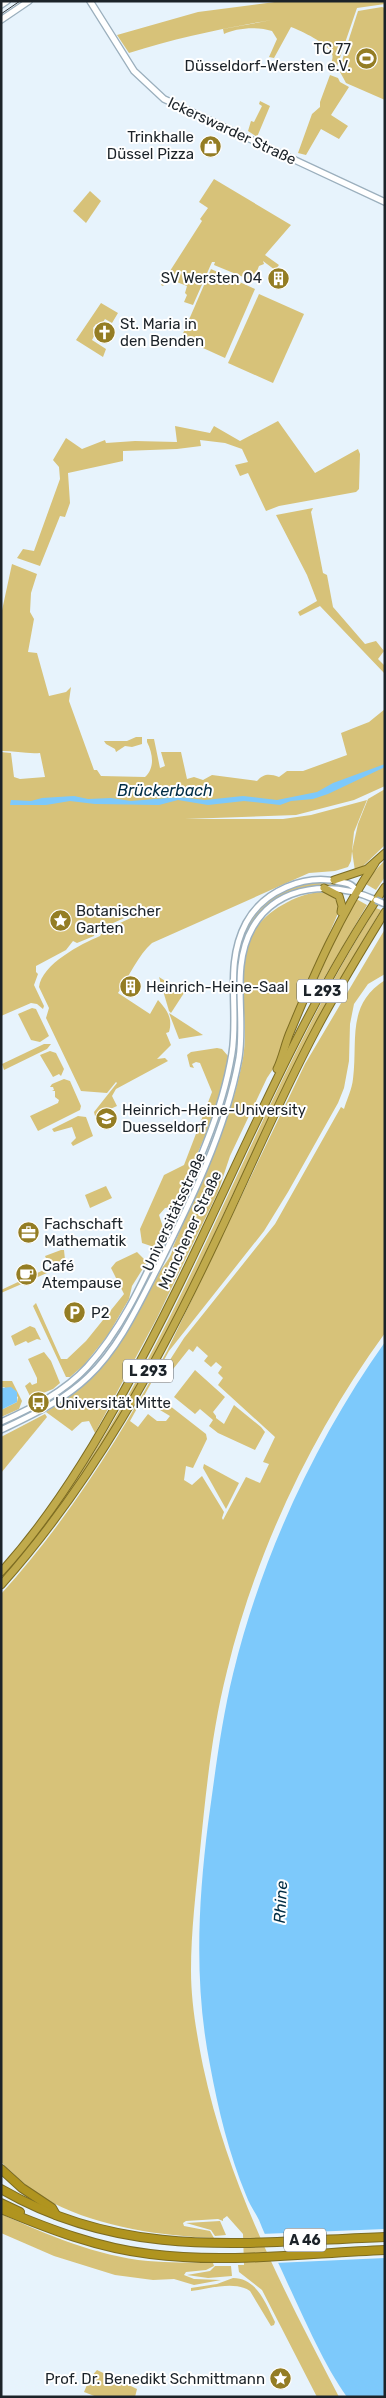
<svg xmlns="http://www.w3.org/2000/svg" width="386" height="2398" font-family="Rubik,sans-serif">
  <rect width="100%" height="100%" fill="#e7f3fc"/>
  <g fill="#d7c279">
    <path d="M282,1H385V4L357,8L335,72L328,70C330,66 334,58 332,54C328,43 301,31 291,27L274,58L269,57L277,39L272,31C258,26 235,28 224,34L223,29L272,20C223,28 176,38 129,53L117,35L198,12Z"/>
    <path d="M382,7L385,8V100L346,83L339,70L358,11Z"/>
    <path d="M330,75L338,78L340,82L349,87L331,115L348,126L339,139L321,129L306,155L298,153L312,114L320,107V102Z"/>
    <path d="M260,101L270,106L257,137L248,131L251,121L254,122L262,106L259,104Z"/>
    <path d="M214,179L291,225L265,255L279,265L275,270L263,261L264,264L259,266L253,281L214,265L215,262H212L193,305L184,302L187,295L185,293L187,286L169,279L163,286L161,285L202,221L200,219L208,208L199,202Z"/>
    <path d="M90,191L101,201L86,223L73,211Z"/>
    <path d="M211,269L255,289L225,358L181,338Z"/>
    <path d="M259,294L304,314L273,383L228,363Z"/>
    <path d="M101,303L118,313L112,323L105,319L101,325L96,324L93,328L95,334L92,340L106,349L103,357L76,340Z"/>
    <path d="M278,421L315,473L358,449L360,454L359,489L356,492L279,506L266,511L248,473L240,476L235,465L248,462L242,449L225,443L200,440L201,446L177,449L123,451V461L68,473L70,503L65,517L60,516L40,566L17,558L23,549L34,551L60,479L59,467L53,460L66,438L82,449L105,440L106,443L135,441L177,442L175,426L210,433L214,426L240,441Z"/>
    <path d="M313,508L311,512L323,573L327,575L333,607L365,644L376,641L384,651L378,659L385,666V674L320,606L300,616L298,612L317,601L307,575L276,515Z"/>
    <path d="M12,564L37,574L31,593L30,612L34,619L28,652L37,653L49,696L66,692L71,687L69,701L94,770H97L101,776L145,777C155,768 153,754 147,742V739H154L160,768L165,766L161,752H181L187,779L194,777L203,780L212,775L257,781C264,773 270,774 279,777L287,771H303L347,755L341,733L369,722L385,709V786L354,800L296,815L185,819H283L311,815L367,800L354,832L351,861L348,867L335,871L309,873L152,943C139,954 128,978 118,993L150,1014L158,1000C167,1010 173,1018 169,1032L166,1033L171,1045L157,1059L165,1058L168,1061L116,1089L112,1096L117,1106L95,1116L94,1112L117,1083L116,1082L107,1093L81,1091L46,1018L49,1008L39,987C42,964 81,944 100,936L103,931L137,915L138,912L95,931L94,936L77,943L73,941L66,950L36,966V972L38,974L34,985L44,1006L43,1009L37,1004L31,1003L1,1016V752L11,753L14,777L20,779L45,777L40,753C27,754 15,751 1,751V615Z"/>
    <path d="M136,737H142V744L132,747L125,746L116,752L115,749L106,744L104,741H127Z"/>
    <path d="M385,789V845L360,869L355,871L352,851L358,824L368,799Z"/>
    <path d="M385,860V877L376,890L364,883Z"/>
    <path d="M321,882L346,886L345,888C296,879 250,902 240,954C236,979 239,1006 239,1031L237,1032C237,1011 234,990 235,969C239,921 272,885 321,882Z"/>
    <path d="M320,892C332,893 338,899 339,911L289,1027L277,1063L267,1078L230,1156L218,1192L157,1318L95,1433L89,1421L82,1422L72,1431L46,1412C101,1378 128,1332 157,1277C162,1266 172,1258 173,1247C199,1186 231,1124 243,1058C250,1018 233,971 252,934C263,913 295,894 320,892Z"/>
    <path d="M354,900H358L367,905L310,1002L308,1001L350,904Z"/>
    <path d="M376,908L381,910C354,955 328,999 304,1045C234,1184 178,1329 93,1460C65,1502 34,1541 1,1580V1577C173,1385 239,1124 376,908Z"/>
    <path d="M385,929V974L368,984L354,1004L350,1024L349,1061L344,1088L338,1103L288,1192L264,1231L169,1351L130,1421L138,1427L148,1414L157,1421H166L170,1416L160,1410L165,1402L206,1434L207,1439L193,1468L186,1466L184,1480L192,1485L202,1476L224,1512L222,1518L223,1520L246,1477L260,1483L269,1464L263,1462L275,1437L218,1385L223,1378L218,1373L222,1367L216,1362L211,1367L204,1361L208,1356L197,1346L193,1352L189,1349L162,1383L159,1377L184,1338L275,1224L341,1107L344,1109C347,1099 352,1089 353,1079C358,1040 346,1005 385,980V1333C312,1433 256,1551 227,1671C212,1730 206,1791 200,1851C196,1891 191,1931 191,1971C191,2002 197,2036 203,2066C229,2187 283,2289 339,2397H317L262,2290L239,2272L238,2265H244L243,2234L227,2216L223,2219V2221L218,2219L186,2221L183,2223L184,2226L210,2231L214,2238C161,2236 100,2227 53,2203C33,2193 17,2177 1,2162V1594C68,1520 120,1437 167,1351L305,1064Z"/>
    <path d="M159,977L184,993L171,1013L169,1011Z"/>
    <path d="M32,1008L36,1009L49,1036L40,1042L31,1040L18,1014Z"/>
    <path d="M169,1013L203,1035L179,1039Z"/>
    <path d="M44,1044H51L47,1049L4,1070L2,1064Z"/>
    <path d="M217,1048L222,1049L228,1056C223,1105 193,1163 173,1207L165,1208L159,1215L163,1227L154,1247L142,1243L140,1229L164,1175L184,1165L212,1092L200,1063L196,1062L192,1064L194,1068L190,1067L187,1055L191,1052Z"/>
    <path d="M50,1051L56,1053L64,1069L61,1076L59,1074L53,1077L40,1055Z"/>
    <path d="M64,1079L70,1081L81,1106L80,1110L38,1131L30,1116L58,1103L59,1100L55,1097V1091H52L54,1090L53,1087H50L52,1084Z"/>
    <path d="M78,1116L86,1117L93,1136L73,1146L71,1143L76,1138L72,1127L54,1132L52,1129Z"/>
    <path d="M106,1186L112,1198L90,1208L85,1195Z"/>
    <path d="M61,1250H64L65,1260L47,1273L1,1293V1290L50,1267L45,1256Z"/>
    <path d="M137,1252L147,1262L132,1286L129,1299L108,1335L84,1365L70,1377H66L33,1306L36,1303L61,1359H67L86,1341L124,1294L111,1268L116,1262Z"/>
    <path d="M30,1326L35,1328L41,1340L37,1339L28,1343L26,1341L15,1346L11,1336Z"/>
    <path d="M44,1352L51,1361L60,1383L53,1389L31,1398L25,1386L30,1382L32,1385L37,1383V1378L28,1359Z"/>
    <path d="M195,1370L225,1397L213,1412L216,1416V1418L224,1424L234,1405L261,1427L265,1432L255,1450L218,1433L209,1426L213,1420L200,1409L195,1414L174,1397Z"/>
    <path d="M1,1381H12L22,1401L19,1409L1,1417V1410L17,1402L18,1397L4,1387L1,1388Z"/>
    <path d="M45,1414L47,1417L1,1473V1437Z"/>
    <path d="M204,1464L239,1483L226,1509L203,1468Z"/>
    <path d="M1,2214C48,2235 96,2256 148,2261C169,2263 191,2262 213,2263L214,2266L206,2270L186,2272L184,2275L194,2279L221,2280L194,2285L174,2279L153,2280L115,2275L54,2256L1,2233Z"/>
    <path d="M220,2221L226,2235L215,2236L211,2230L186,2223Z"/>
    <path d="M215,2266H231L232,2276L208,2278L187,2275L210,2271Z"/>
    <path d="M233,2278C257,2278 266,2304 275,2322L274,2325L271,2326L250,2291C234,2280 209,2289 191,2291V2288L217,2284Z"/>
    <path d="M97,2370L137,2389L135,2397H97L84,2392L90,2378Z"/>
  </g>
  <g fill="#7dc9fb">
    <path d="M385,764V767L328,794L313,799L291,801L280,805L244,801L208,805L178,800L159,805L95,804L70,801L46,805H10L11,800L31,801L42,798L74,796L88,799L111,798L131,801L179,797L205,800L243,796L277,800L317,792L333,783Z"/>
    <path d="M385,1342V2397H347C324,2365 304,2318 287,2282C278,2261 267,2241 259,2220C255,2212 249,2204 246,2195C229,2154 218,2109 210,2065C194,1985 198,1904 208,1824C215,1774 221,1723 233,1674C261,1558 316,1439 385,1342Z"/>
    <path d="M11,1387L17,1392V1402L1,1410V1388Z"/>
  </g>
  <path fill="#e7f3fc" d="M385,2229V2258L275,2263L261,2234Z"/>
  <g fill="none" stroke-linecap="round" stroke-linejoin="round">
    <defs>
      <g id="tertiary">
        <path d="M1,1422C32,1408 64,1392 87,1367C123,1328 145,1277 167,1230C194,1174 222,1115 232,1053C239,1009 224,964 246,923C263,891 305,873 340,882C347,883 353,884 356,891"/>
        <path d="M1,1430C32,1415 63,1401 88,1377C119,1348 138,1306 157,1269C190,1203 226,1131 239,1058C246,1015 230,966 253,927C279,883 334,881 376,900"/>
      </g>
      <g id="secondary">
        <path d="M90,1L134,71L164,99L385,202"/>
        <path d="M1,5L7,1"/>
        <path d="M1,20L29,1"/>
      </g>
      <g id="trunk">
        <path d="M334,880L367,869L385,853"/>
        <path d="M324,888L339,896L342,906L341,912"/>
        <path d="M277,1069C283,1057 285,1043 291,1030C315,972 340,915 375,863"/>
        <path d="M1,1572C51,1517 90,1454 125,1389C217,1225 279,1044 385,887"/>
        <path d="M1,1585C92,1483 159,1361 217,1238C250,1169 280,1098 316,1030C337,990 361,951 385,912"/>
      </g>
      <g id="motorway">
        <path d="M1,2169L22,2188L52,2208L56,2215"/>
        <path d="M1,2189C125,2261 249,2242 385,2237"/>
        <path d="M1,2203L20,2212"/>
        <path d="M1,2209C49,2229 98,2248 150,2254C226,2264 308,2253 385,2250"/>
      </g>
    </defs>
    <use href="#tertiary" stroke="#9bafbd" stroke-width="8"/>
    <use href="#secondary" stroke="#9bafbd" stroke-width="8"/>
    <use href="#trunk" stroke="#7c6c22" stroke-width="9"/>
    <use href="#motorway" stroke="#7c6c22" stroke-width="10"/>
    <use href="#tertiary" stroke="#fff" stroke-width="5"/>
    <use href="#secondary" stroke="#fff" stroke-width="5.5"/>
    <use href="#trunk" stroke="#c0aa4c" stroke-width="7"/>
    <use href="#motorway" stroke="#b0941f" stroke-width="8"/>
    <path stroke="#31393f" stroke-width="1" d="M1,14L20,1"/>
    <defs>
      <path id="tertiary-bridge" d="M376,900L385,904"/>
    </defs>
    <use href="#tertiary-bridge" stroke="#9bafbd" stroke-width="8" stroke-linecap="butt"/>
    <use href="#tertiary-bridge" stroke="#fff" stroke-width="5"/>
  </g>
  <defs>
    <symbol id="stadium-disc" viewBox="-11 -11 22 22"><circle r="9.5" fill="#947d24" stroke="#fff"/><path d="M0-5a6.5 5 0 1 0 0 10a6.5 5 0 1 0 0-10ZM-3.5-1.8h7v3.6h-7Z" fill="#fff"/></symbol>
    <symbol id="shop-disc" viewBox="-11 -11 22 22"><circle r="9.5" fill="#947d24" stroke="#fff"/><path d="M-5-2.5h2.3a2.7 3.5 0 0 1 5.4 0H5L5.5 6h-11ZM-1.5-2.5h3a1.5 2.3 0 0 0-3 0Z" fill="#fff"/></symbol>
    <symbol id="building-disc" viewBox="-11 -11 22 22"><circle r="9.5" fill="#947d24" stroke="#fff"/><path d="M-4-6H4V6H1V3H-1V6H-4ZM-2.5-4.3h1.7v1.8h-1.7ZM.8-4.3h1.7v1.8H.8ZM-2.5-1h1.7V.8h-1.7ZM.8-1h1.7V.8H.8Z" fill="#fff"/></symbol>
    <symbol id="church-disc" viewBox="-11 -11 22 22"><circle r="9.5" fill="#947d24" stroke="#fff"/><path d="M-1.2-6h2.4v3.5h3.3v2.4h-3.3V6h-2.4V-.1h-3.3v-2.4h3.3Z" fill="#fff"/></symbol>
    <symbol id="sight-disc" viewBox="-11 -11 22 22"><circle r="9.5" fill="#947d24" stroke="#fff"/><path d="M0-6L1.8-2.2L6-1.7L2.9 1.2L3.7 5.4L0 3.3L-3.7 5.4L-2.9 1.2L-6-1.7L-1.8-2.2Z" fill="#fff"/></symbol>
    <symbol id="university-disc" viewBox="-11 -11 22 22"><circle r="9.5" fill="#947d24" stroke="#fff"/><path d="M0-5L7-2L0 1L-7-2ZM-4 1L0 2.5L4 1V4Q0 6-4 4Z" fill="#fff"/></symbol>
    <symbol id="office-disc" viewBox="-11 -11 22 22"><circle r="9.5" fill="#947d24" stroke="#fff"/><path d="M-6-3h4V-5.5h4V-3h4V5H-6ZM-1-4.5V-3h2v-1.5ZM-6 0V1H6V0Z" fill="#fff"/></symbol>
    <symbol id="cafe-disc" viewBox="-11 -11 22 22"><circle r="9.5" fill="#947d24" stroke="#fff"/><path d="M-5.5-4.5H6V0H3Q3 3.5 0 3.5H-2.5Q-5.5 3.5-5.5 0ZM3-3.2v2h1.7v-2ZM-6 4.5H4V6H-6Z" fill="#fff"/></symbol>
    <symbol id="parking-disc" viewBox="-11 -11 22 22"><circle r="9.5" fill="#947d24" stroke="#fff"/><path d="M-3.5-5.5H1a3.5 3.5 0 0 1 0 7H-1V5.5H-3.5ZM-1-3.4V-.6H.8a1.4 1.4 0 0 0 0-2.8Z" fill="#fff"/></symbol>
    <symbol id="bus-disc" viewBox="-11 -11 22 22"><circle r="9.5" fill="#947d24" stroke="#fff"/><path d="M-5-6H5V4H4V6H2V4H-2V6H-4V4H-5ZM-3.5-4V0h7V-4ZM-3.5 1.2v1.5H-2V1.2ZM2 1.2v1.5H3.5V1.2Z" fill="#fff"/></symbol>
  </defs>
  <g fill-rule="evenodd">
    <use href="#stadium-disc" x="354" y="46" width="25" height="25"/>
    <use href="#shop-disc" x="198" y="134" width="25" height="25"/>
    <use href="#building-disc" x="266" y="266" width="25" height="25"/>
    <use href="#church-disc" x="92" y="320" width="25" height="25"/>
    <use href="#sight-disc" x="48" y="908" width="25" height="25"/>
    <use href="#building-disc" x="118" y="974" width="25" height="25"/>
    <use href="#university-disc" x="94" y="1106" width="25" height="25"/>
    <use href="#office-disc" x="16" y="1220" width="25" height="25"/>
    <use href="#cafe-disc" x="14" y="1262" width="25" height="25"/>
    <use href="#parking-disc" x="62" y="1300" width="25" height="25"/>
    <use href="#bus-disc" x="26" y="1390" width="25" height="25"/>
    <use href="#sight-disc" x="268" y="2366" width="25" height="25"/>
  </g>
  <g text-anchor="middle" stroke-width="4" stroke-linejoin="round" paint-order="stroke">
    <g fill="#fff" stroke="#606569" stroke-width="1">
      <rect x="297" y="979.5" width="50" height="23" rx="4"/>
      <rect x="123" y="1359.5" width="50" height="23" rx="4"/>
      <rect x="284" y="2228.5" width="42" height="23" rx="4"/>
    </g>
    <g font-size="14" font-weight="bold" fill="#1c2329">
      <text x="322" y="996">L 293</text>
      <text x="148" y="1376">L 293</text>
      <text x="305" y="2245">A 46</text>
    </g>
    <g font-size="15" fill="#1c2329" stroke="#fff" text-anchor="start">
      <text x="351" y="54" text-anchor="end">TC 77<tspan x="351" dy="17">Düsseldorf-Wersten e.V.</tspan></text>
      <text x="194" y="142" text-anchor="end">Trinkhalle<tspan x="194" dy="17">Düssel Pizza</tspan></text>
      <text x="262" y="283" text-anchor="end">SV Wersten 04</text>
      <text x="120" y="329">St. Maria in<tspan x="120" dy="17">den Benden</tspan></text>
      <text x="76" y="916">Botanischer<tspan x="76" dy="17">Garten</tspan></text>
      <text x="146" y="992">Heinrich-Heine-Saal</text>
      <text x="122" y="1115">Heinrich-Heine-University<tspan x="122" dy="17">Duesseldorf</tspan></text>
      <text x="44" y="1229">Fachschaft<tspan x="44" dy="17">Mathematik</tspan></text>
      <text x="42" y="1271">Café<tspan x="42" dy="17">Atempause</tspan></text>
      <text x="91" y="1318">P2</text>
      <text x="55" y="1408">Universität Mitte</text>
      <text x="265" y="2384" text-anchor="end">Prof. Dr. Benedikt Schmittmann</text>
    </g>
    <g font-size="15" fill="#1c2329" stroke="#fff">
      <text transform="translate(232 131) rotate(25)" y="5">Ickerswarder Straße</text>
      <text transform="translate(174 1212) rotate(-65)" y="5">Universitätsstraße</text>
      <text transform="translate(190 1230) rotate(-65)" y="5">Münchener Straße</text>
    </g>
    <g font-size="16" font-style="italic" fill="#002d45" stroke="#fff">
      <text x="165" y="796">Brückerbach</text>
      <text transform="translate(280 1902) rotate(-87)" y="6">Rhine</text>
    </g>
  </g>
  <rect width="386" height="2398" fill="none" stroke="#1c2329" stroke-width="5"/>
</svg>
